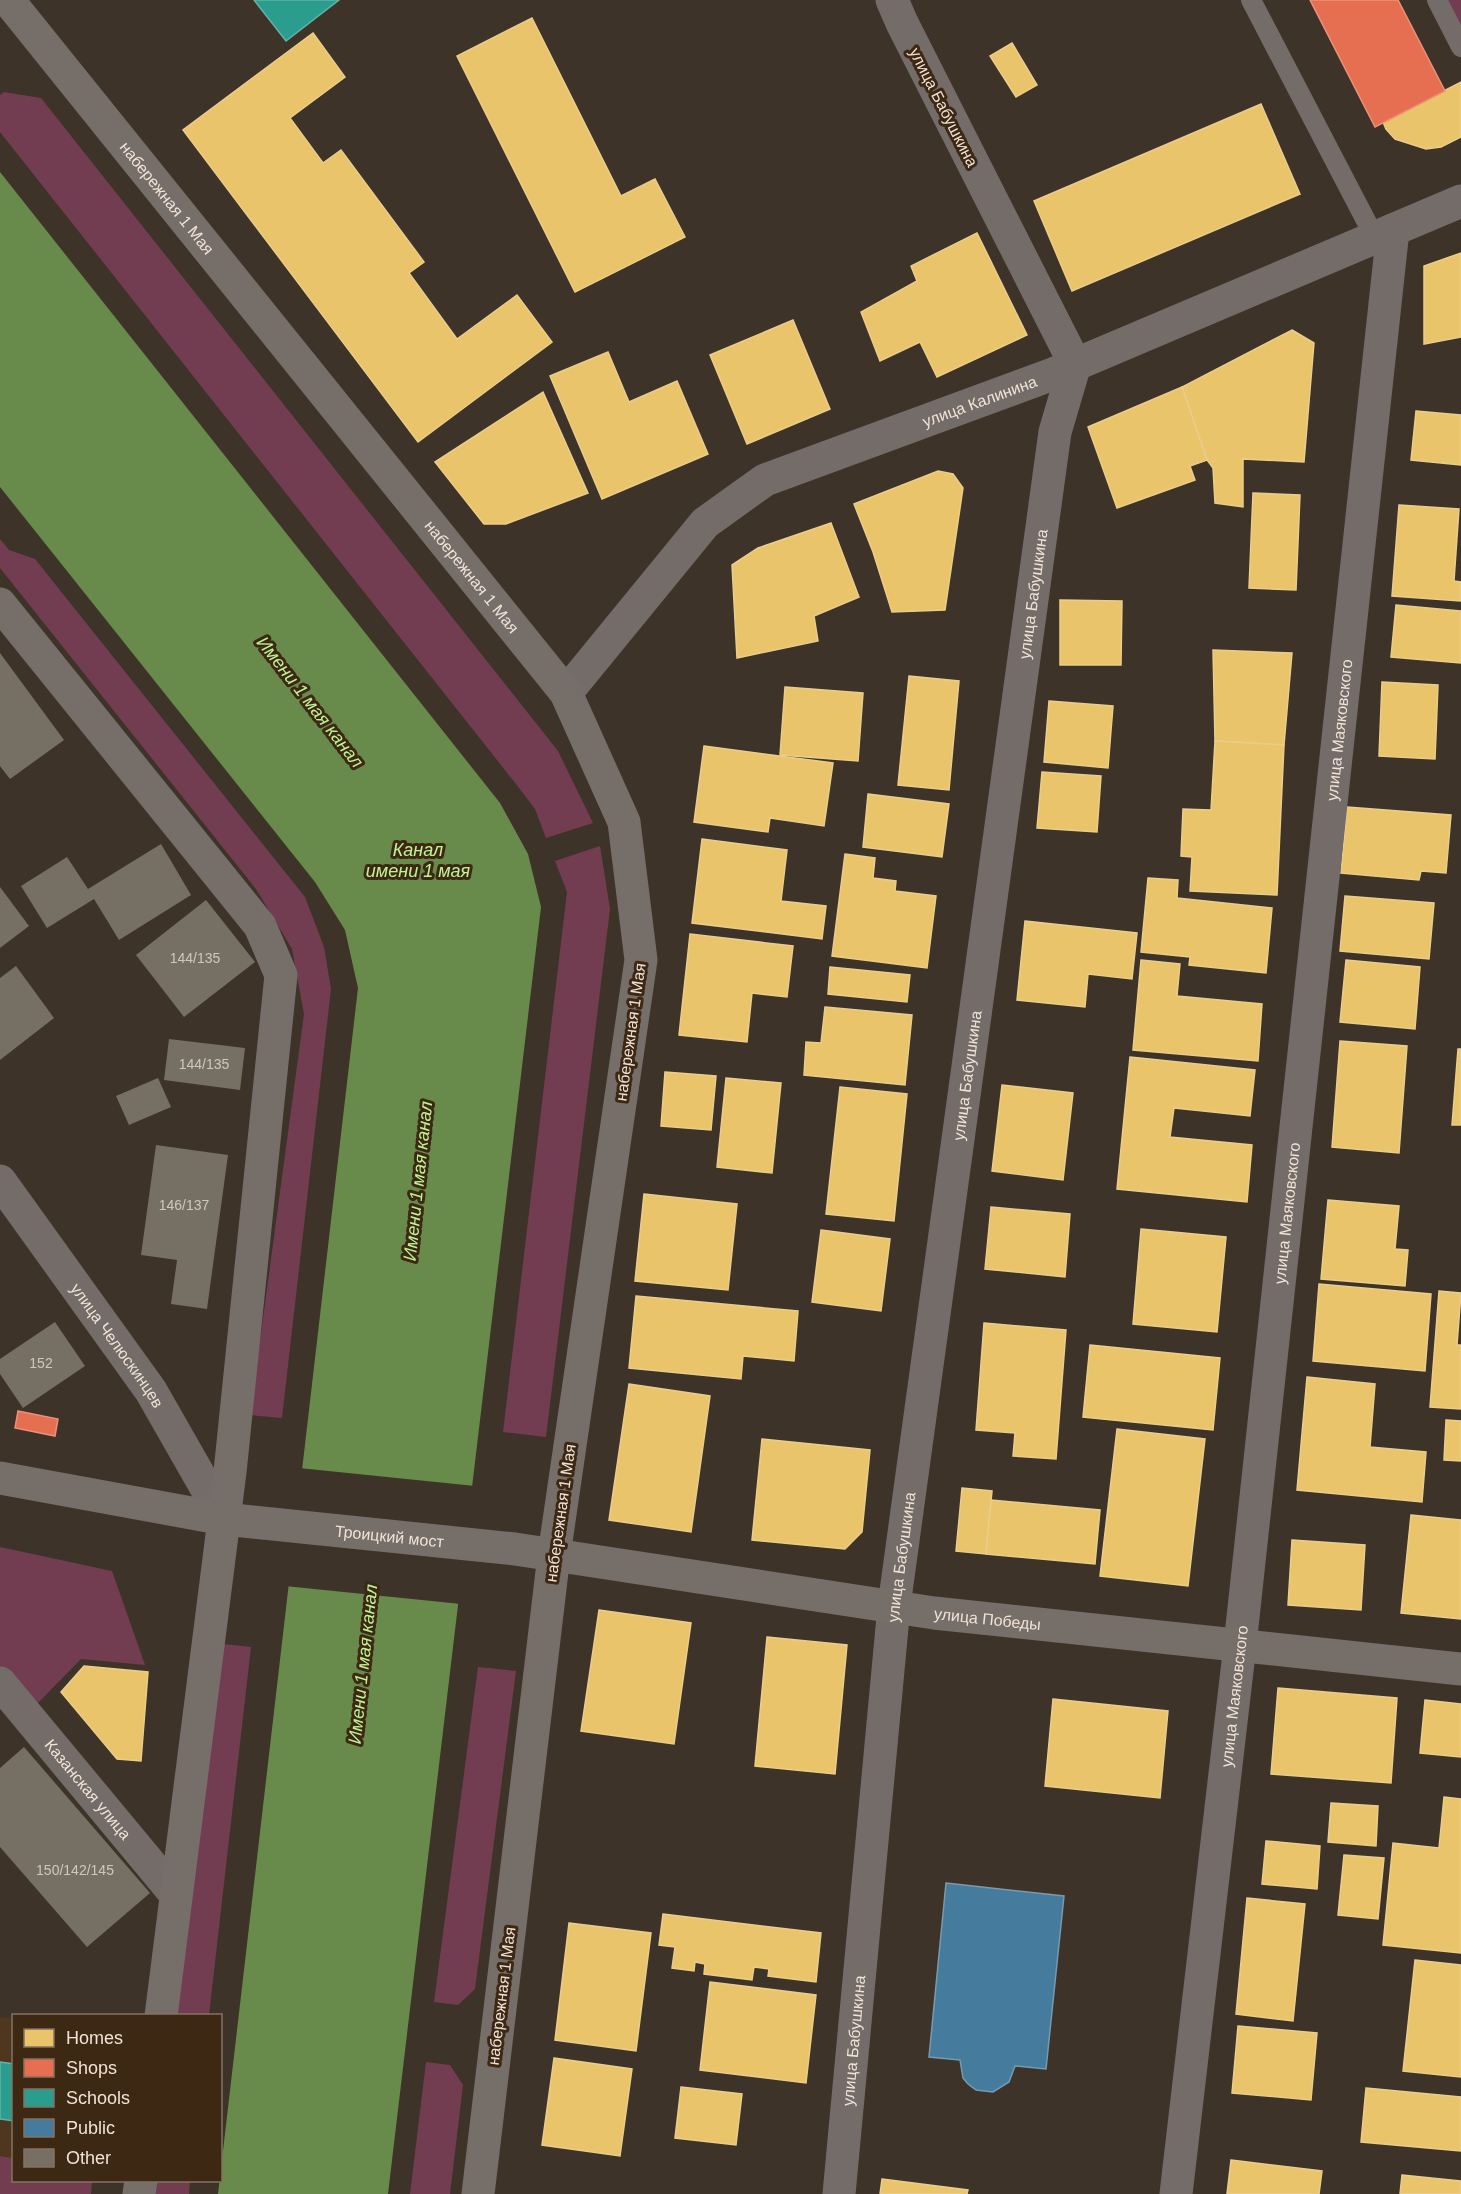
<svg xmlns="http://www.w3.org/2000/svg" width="1461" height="2194" font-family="Helvetica,sans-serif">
  <rect width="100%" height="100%" fill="#3e3328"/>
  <path fill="#4f361e" d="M0,2017L13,2018V2158L0,2156Z"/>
  <g fill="#733d51">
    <path d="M1437,0H1461V48Z"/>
    <path d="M4,92L41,98L558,751L593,823L546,838L535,809L516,784L0,132V95Z"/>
    <path d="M0,539L9,550L35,559L305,897L324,947L331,989L282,1418L250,1415L304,1014L292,949L256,889L0,568Z"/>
    <path d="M600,846L610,909L546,1437L503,1432L567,892L555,861Z"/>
    <path d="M0,1547L112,1571L145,1665L81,1659L33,1708L0,1669Z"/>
    <path d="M223,1644L251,1647L209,2015L175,2016Z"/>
    <path d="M478,1667L516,1671L475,1989L458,2005L434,2002Z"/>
    <path d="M426,2062L450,2065L463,2085L450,2194H410Z"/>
    <path d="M0,2156L13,2158L14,2180L92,2181L91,2194H0Z"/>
    <path d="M154,2181H190L189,2194H152Z"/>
  </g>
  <path fill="#688b4b" d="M0,172L500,803L528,854L541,907L388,2194H218L358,988L345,930L315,882L0,487Z"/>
  <path fill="#3e3328" d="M299,1468L475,1486L461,1604L285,1586Z"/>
  <g fill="#e9c46a" stroke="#ebcd8a" stroke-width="1.5">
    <path d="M532,18L621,196L655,179L685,237L575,292L457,56Z"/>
    <path d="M313,33L345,77L290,118L323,163L341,150L424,262L409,273L457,339L517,295L552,342L418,442L183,130Z"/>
    <path d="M1012,43L1037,85L1016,97L990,56Z"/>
    <path d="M1461,82V137L1441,147L1426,149L1395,139L1386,129L1383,122Z"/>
    <path d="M1261,104L1300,194L1072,291L1034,201Z"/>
    <path d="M977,233L1027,335L937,377L920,342L880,361L861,312L917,281L911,266Z"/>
    <path d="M1461,253V337L1424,344V266Z"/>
    <path d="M793,320L830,409L747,444L710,355Z"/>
    <path d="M1292,330L1314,343L1304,462L1243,459V507L1215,503L1213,468L1207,460L1182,387Z"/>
    <path d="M608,352L629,402L677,381L708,454L602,499L550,376Z"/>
    <path d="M1182,387L1207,460L1190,466L1195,480L1117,508L1088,427Z"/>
    <path d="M543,392L588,493L506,524H484L435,462Z"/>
    <path d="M1416,411L1461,415V465L1411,460Z"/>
    <path d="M938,471L953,474L963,488L945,610L892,612L873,552L854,504Z"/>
    <path d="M1253,493L1300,495L1296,590L1249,588Z"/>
    <path d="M1399,505L1459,509L1454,581L1461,582V601L1392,596Z"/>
    <path d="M831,523L859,597L814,616L818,641L737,658L732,565L758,548Z"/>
    <path d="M1060,600L1122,601L1121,665H1060Z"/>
    <path d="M1396,605L1461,611V663L1391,657Z"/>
    <path d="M1213,650L1292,653L1284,745L1215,741Z"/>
    <path d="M909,676L959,681L949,790L898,785Z"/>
    <path d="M1382,682L1438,685L1435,759L1379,756Z"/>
    <path d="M785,687L863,693L858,761L780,755Z"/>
    <path d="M1049,701L1113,706L1108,768L1044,762Z"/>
    <path d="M1215,741L1284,745L1277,895L1190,891L1192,857L1181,856L1183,809L1211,810Z"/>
    <path d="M704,746L833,763L824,826L770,818L768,832L694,822Z"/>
    <path d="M1042,772L1101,776L1097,832L1037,828Z"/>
    <path d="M868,794L949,804L942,857L863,847Z"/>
    <path d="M1347,807L1451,815L1446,873L1421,871L1419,880L1341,873Z"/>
    <path d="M702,839L787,850L781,901L826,906L822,939L692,923Z"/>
    <path d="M845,854L875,858L873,878L896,881L895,891L936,896L927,968L832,956Z"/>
    <path d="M1148,878L1178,880L1177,898L1272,908L1266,973L1189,965L1190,957L1141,952Z"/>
    <path d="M1345,896L1434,903L1429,959L1340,951Z"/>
    <path d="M1025,921L1137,933L1132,979L1088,974L1085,1007L1017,1000Z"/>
    <path d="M690,934L793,946L787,997L752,993L747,1042L679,1035Z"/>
    <path d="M1141,960L1180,964L1177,996L1262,1004L1258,1061L1133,1050Z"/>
    <path d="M1346,960L1420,967L1415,1029L1340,1022Z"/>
    <path d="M830,967L910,975L907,1002L828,994Z"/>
    <path d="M825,1007L912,1015L905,1085L804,1075L806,1042L821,1043Z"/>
    <path d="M1340,1041L1407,1046L1399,1153L1332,1147Z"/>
    <path d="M1458,1049H1461V1125H1452Z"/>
    <path d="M1130,1057L1255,1070L1250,1116L1174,1108L1170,1137L1252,1145L1247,1202L1117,1189Z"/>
    <path d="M665,1072L716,1076L711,1130L661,1126Z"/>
    <path d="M726,1078L781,1083L772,1173L717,1167Z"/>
    <path d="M1002,1085L1073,1093L1063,1180L992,1171Z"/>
    <path d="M840,1087L907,1094L894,1221L826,1214Z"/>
    <path d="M644,1194L737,1204L728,1290L635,1281Z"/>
    <path d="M1328,1200L1399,1206L1395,1249L1408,1250L1405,1286L1321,1279Z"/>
    <path d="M991,1207L1070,1214L1065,1277L985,1269Z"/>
    <path d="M1141,1229L1226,1237L1217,1332L1133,1324Z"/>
    <path d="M821,1230L890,1239L881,1311L812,1302Z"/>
    <path d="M1319,1284L1431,1294L1425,1371L1313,1361Z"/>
    <path d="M1439,1291L1461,1293L1457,1345H1461V1409L1430,1407Z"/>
    <path d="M636,1296L798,1311L794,1361L743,1356L741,1379L629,1368Z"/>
    <path d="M984,1323L1066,1330L1056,1459L1013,1456L1015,1433L976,1430Z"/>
    <path d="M1090,1345L1220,1358L1213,1430L1083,1417Z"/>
    <path d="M1307,1377L1375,1384L1370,1447L1426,1452L1422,1502L1297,1490Z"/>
    <path d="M629,1384L710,1396L691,1532L609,1520Z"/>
    <path d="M1446,1420L1461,1421V1461L1444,1460Z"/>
    <path d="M1117,1429L1205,1439L1188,1586L1100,1576Z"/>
    <path d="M762,1439L870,1450L862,1532L845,1549L752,1540Z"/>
    <path d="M962,1488L992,1491L986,1554L956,1551Z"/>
    <path d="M991,1500L1100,1510L1095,1564L986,1554Z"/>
    <path d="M1411,1515L1461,1520V1619L1401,1613Z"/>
    <path d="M1292,1540L1365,1545L1361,1610L1288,1605Z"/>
    <path d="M599,1610L691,1623L674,1744L581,1731Z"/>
    <path d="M767,1637L847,1645L835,1774L755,1766Z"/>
    <path d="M84,1666L148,1672L141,1761L117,1759L61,1692Z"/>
    <path d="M1278,1688L1397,1698L1391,1783L1271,1774Z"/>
    <path d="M1053,1699L1168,1711L1160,1798L1045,1786Z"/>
    <path d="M1425,1700L1461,1704V1757L1420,1753Z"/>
    <path d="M1444,1797L1461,1799V1953L1383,1945L1393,1843L1439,1848Z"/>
    <path d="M1331,1803L1378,1806L1376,1846L1328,1842Z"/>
    <path d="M1266,1841L1320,1846L1317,1889L1262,1884Z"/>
    <path d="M1344,1855L1384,1858L1378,1919L1338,1915Z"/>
    <path d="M1247,1898L1305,1904L1293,2021L1236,2014Z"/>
    <path d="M663,1914L821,1933L816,1982L768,1976L769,1969L754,1967L752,1980L704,1974L705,1964L695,1962L694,1971L672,1968L675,1947L659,1945Z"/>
    <path d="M569,1923L651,1933L636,2051L555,2040Z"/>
    <path d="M1415,1960L1461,1965V2077L1403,2071Z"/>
    <path d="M710,1982L816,1995L806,2083L700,2070Z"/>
    <path d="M1238,2026L1317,2033L1311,2100L1232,2093Z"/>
    <path d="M554,2058L632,2069L620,2156L542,2145Z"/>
    <path d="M681,2087L742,2094L736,2145L675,2138Z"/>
    <path d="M1366,2088L1461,2097V2151L1361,2142Z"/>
    <path d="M1231,2160L1322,2171L1319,2194H1227Z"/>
    <path d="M1402,2175L1461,2181V2194H1400Z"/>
    <path d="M882,2179L968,2190L967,2194H880Z"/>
  </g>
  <g fill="#e76f51" stroke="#ea9279" stroke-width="1.5">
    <path d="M1310,0H1398L1445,91L1375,127Z"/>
    <path d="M18,1411L58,1419L55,1436L15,1428Z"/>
  </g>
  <g fill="#2a9d8f" stroke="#65b2a4" stroke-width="1.5">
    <path d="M254,0H339L286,41Z"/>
    <path d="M0,2062L14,2064V2121L0,2119Z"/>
  </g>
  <path fill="#457b9d" stroke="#789aae" stroke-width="1.5" d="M946,1883L1064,1896L1046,2069L1015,2066L1009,2082L993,2092L976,2090L968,2084L963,2078L960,2060L929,2057Z"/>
  <g fill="#767064">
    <path d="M0,653L64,740L10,779L0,766Z"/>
    <path d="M161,844L191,895L119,940L94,899L47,928L21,886L67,857L88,889Z"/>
    <path d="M0,887L29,926L0,948Z"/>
    <path d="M206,900L255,962L184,1017L136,955Z"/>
    <path d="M16,966L54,1018L0,1060V978Z"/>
    <path d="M169,1039L245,1048L240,1090L164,1080Z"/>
    <path d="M158,1078L171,1107L129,1125L116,1096Z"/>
    <path d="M156,1145L228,1155L207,1309L171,1304L177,1260L141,1255Z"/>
    <path d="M55,1322L85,1366L23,1408L0,1374V1359Z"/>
    <path d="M24,1747L150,1893L87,1947L0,1847V1768Z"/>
  </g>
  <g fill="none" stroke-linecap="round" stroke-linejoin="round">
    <g stroke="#746c69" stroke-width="20">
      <path d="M1251,0L1375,238"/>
      <path d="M1437,0L1461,47"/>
    </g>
    <g stroke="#746c69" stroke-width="33">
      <path id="s1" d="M0,1181L151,1391L224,1519"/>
      <path id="s2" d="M0,1683L176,1895"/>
      <path id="s3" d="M839,2194L894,1606L1055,432L1075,364L902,23L892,0"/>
      <path id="s4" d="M1176,2194L1240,1645L1393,230"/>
    </g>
    <path stroke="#746c69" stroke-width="33" id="s5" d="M566,693L705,523L765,480L1053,374L1461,201"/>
    <g stroke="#766e69" stroke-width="33">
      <path id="s6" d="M8,0L566,693L624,822L641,960L554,1555L478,2194"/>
      <path d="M0,604L260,926L281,975L230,1472L161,2016"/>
      <path id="s7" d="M0,1478L224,1519L515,1549L934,1613L1461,1669"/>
      <path d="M139,2194L141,2180"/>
    </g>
  </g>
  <g text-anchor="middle" stroke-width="6" stroke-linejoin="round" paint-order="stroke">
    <g font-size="14" fill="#d2c6ba">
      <text x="195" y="963">144/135</text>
      <text x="204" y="1069">144/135</text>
      <text x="184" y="1210">146/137</text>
      <text x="41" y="1368">152</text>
      <text x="75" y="1875">150/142/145</text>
    </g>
    <g font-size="16" fill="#f0e2d6" stroke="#3d2814">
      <text transform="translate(944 107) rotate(63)" y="6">улица Бабушкина</text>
      <text dy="6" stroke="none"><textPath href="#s6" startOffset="254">набережная 1 Мая</textPath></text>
      <text dy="6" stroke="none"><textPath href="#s5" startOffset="522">улица Калинина</textPath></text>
      <text dy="6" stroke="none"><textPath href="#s6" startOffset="740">набережная 1 Мая</textPath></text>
      <text dy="6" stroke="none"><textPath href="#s3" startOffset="1612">улица Бабушкина</textPath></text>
      <text dy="6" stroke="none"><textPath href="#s4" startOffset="1473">улица Маяковского</textPath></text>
      <text transform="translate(630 1032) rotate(-82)" y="6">набережная 1 Мая</text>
      <text dy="6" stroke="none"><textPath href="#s3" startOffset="1126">улица Бабушкина</textPath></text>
      <text dy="6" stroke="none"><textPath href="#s4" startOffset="987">улица Маяковского</textPath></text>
      <text dy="6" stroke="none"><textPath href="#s1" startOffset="202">улица Челюскинцев</textPath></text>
      <text transform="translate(560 1513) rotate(-82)" y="6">набережная 1 Мая</text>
      <text dy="6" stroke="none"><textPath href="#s7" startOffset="394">Троицкий мост</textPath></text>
      <text dy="6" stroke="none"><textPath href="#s3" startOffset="640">улица Бабушкина</textPath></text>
      <text dy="6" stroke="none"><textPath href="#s7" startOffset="998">улица Победы</textPath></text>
      <text dy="6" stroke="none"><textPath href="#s4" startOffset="501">улица Маяковского</textPath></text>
      <text dy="6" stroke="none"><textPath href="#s2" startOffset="138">Казанская улица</textPath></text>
      <text transform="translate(501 1996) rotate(-83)" y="6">набережная 1 Мая</text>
      <text dy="6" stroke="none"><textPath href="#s3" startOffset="154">улица Бабушкина</textPath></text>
    </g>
    <g font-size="18" font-style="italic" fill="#bdf595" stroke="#3d2814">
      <text transform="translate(310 702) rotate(52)" y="6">Имени 1 мая канал</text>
      <text x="418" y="856">Канал<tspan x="418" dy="21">имени 1 мая</tspan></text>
      <text transform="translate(418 1181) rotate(-84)" y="6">Имени 1 мая канал</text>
      <text transform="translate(363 1664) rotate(-84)" y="6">Имени 1 мая канал</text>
    </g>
  </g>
  <rect x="12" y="2014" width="210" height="168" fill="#3d2814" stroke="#857262" stroke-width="1.5"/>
  <rect x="24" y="2029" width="30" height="18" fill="#e9c46a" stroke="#857262" stroke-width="1.5"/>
  <text x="66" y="2044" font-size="18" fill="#f0e2d6">Homes</text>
  <rect x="24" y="2059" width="30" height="18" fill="#e76f51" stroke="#857262" stroke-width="1.5"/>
  <text x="66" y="2074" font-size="18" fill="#f0e2d6">Shops</text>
  <rect x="24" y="2089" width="30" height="18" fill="#2a9d8f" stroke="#857262" stroke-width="1.5"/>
  <text x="66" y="2104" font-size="18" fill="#f0e2d6">Schools</text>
  <rect x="24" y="2119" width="30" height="18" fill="#457b9d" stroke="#857262" stroke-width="1.5"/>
  <text x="66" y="2134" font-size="18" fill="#f0e2d6">Public</text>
  <rect x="24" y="2149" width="30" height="18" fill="#767064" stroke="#857262" stroke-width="1.5"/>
  <text x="66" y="2164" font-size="18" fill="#f0e2d6">Other</text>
</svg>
